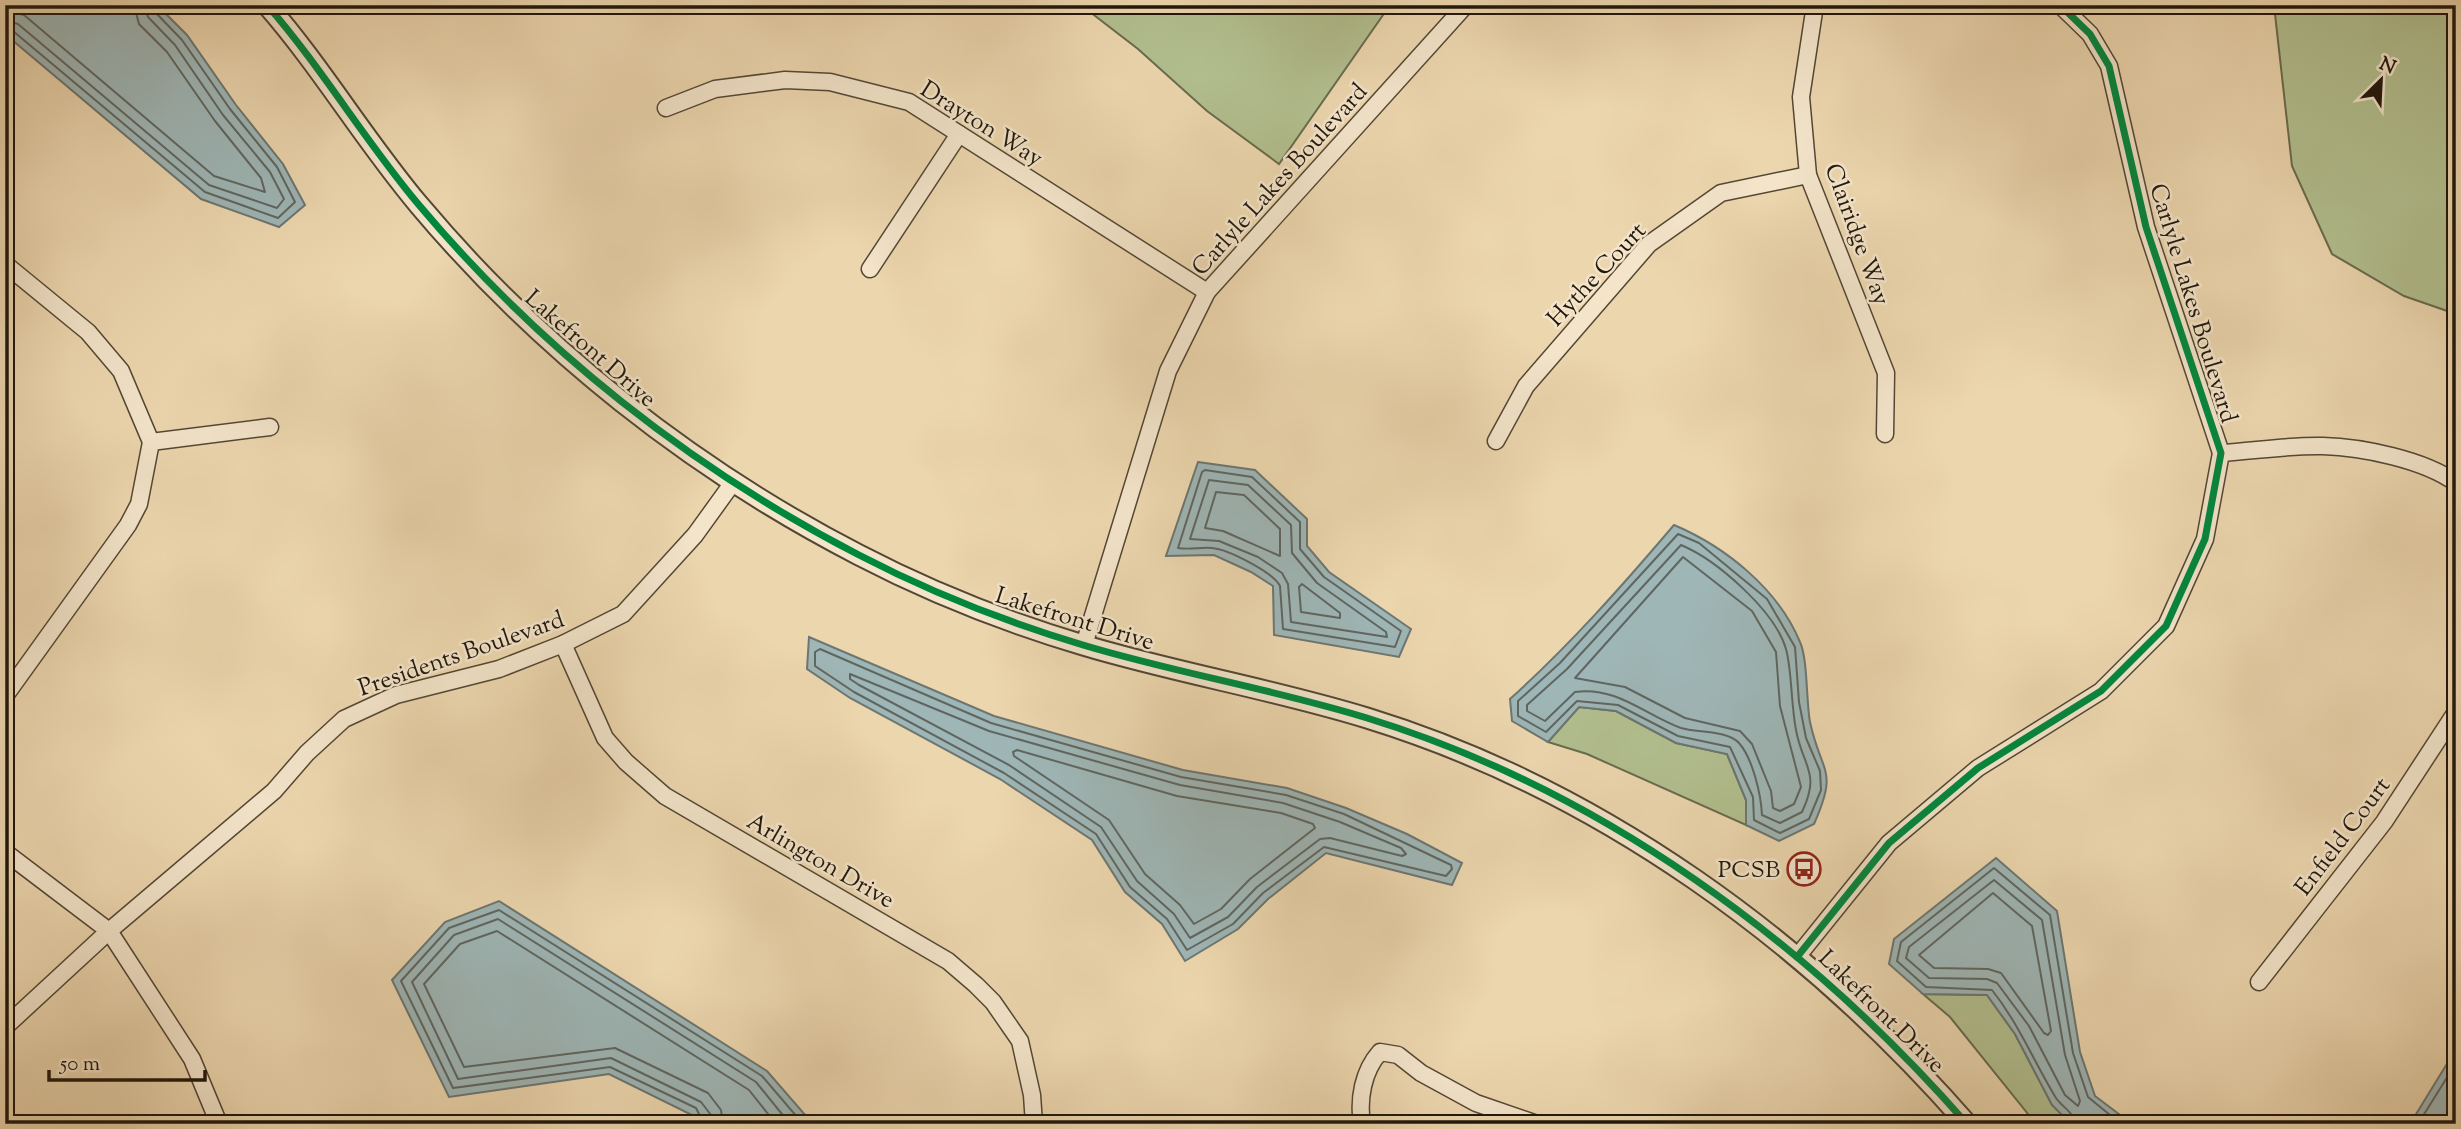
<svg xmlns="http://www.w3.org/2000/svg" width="2461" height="1129" font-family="'Sorts Mill Goudy',serif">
  <rect width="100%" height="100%" fill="#ecd6ae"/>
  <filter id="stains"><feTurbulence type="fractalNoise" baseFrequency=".00286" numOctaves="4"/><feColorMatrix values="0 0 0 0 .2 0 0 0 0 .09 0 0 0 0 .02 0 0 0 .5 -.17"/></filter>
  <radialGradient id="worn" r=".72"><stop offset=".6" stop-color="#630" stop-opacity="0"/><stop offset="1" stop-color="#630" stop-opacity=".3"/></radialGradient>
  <g fill="#b2bf8f" stroke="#696b4e" stroke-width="2">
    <path d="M1081,5H1390L1279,164L1207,111L1138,49Z"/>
    <path d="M2274,5H2456V314L2404,296L2332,254L2292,166Z"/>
    <path d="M1579,707L1616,711L1676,743L1727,754L1746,800V825L1587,754L1548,742Z"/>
    <path d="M1923,994L1987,995L2015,1034L2052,1105L2071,1124H2036L1950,1017Z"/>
  </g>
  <g fill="#9eb6b6" stroke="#6c7672" stroke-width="2">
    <path d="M5,5H157L187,35L236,105L283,164L305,205L279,227L201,199L5,34Z"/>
    <path d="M1198,462L1255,470L1307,519V546L1329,572L1411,629L1399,657L1274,635L1273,586L1251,572L1214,555L1166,556Z"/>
    <path d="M1674,525C1726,547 1778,589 1800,642C1808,660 1806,701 1810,722C1821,774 1839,768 1814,824L1779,841L1746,825V800L1727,754L1676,743L1616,711L1579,707L1548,742L1512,721L1510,699C1570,645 1622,586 1674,525Z"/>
    <path d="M809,637L994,716L1183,770L1287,788L1346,808L1407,834L1462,863L1452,885L1326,853L1268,899L1238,929L1185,961L1162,924L1125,892L1092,840L1000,779L850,698L807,669Z"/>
    <path d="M1996,858L2057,911L2080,1052L2095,1096L2132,1124H2071L2052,1105L2015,1034L1987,995L1923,994L1889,964L1894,939Z"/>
    <path d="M499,901L767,1071L813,1124H698L692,1115L609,1074L449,1097L392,980L445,922Z"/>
    <path d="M2456,1049V1124H2410Z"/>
  </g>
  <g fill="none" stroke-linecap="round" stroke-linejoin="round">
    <g stroke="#5f6661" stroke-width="2">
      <path d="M5,10L24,15L214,176L265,192L261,178L215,121L167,52L139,24L134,5"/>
      <path d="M5,20L18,24L209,185L277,208L284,199L270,172L223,115L175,45L148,17L144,5"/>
      <path d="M5,29L13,31L205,192L278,218L295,202L277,167L230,109L182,40L155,12L153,5"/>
      <path d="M1205,470L1252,477L1300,522V549L1324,577L1401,631L1395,647L1283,629L1280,586C1273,572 1227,549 1212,548C1201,547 1189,550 1178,548L1202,472Z"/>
      <path d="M1209,480L1248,485L1291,525L1292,553L1317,583L1386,632L1387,637L1291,622L1288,584L1282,573L1258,557L1219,541L1190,539Z"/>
      <path d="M1216,492L1244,495L1280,529V556L1223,531L1205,528Z"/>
      <path d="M1678,534L1699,543L1767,599L1795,647L1799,702L1806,738L1820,771L1821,790L1809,819L1780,833L1754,820L1753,797L1730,747L1678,736L1618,705L1577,701L1546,732L1518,716V701L1560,663Z"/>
      <path d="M1681,545C1717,560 1775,611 1786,649C1792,671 1791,705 1796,730C1803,768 1821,772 1802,812L1780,823L1762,815C1761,795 1753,759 1739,743C1727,730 1697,733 1681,728C1645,715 1617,686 1575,692L1545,721L1527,711V705L1567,669Z"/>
      <path d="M1683,557L1752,611L1776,652L1780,706L1801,787L1794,804L1780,811L1773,808L1771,791L1752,744L1740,731L1685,718L1625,687L1575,678Z"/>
      <path d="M1302,584L1340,613V618L1301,612L1299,587Z"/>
      <path d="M820,649L991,723L1181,777L1286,795L1344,814L1451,865L1452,869L1446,876L1324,847L1263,893L1233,924L1187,950L1167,919L1130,887L1096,834L1004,773L854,692L815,666V652Z"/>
      <path d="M850,674L989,731L1180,785L1283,803L1340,822L1401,848L1406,854L1402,856L1330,838L1320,839L1257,887L1228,917L1190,938L1174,914L1137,881L1101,827L1009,765L859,685L850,679Z"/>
      <path d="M1017,750L1177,796L1281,813L1313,824L1315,828L1250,879L1221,909L1194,924L1180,905L1145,874L1109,820L1014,756L1013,752Z"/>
      <path d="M1994,880L2042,920L2065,1055L2080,1101L2078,1106L2065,1095L2029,1026L1997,983L1987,979L1929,978L1906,958L1909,947Z"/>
      <path d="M1993,893L2032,926L2051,1031L2048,1035L2044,1033L2001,973L1988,969L1934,968L1919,955Z"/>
      <path d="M704,1124L696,1108L610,1067L453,1088L401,981L449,928L499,910L762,1076L803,1124"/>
      <path d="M713,1124L711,1115L701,1102L611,1058L458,1079L412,982L454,935L498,919L756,1082L790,1124"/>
      <path d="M723,1124L721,1110L708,1093L615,1048L464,1067L424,984L460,944L497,931L749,1090L776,1124"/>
      <path d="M2075,1124C2074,1112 2062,1107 2056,1098C2034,1062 2019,1024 1992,990L1926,987L1897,961L1901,942L1994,868L2050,915L2073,1053L2088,1097L2121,1124"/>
      <path d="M2418,1124L2456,1063"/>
    </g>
    <defs>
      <g id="minor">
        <path d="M1815,5L1801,97L1808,175L1886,373L1885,434"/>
        <path d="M666,108L715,89L785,80L830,82L909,102L1207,292"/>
        <path d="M5,264L88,332L121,371L151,442L139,504L128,525L5,696"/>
        <path d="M870,269L959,134"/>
        <path d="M1496,441L1526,386L1649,244L1721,193L1808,175"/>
        <path d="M151,442L270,427"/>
        <path d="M2221,453C2254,451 2290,445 2323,446C2362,447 2425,460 2456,483"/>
        <path d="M563,644L605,738L626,762L665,796L948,961L976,985L993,1002L1020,1041L1032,1095L1034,1124"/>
        <path d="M1084,645L1168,371L1207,292L1466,5"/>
        <path d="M5,852L109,931L192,1059L219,1124"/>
        <path d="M1797,957L1889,843L1978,768L2101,691L2166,626L2205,539L2221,453L2146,227L2109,66L2090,34L2060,5"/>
        <path d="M2259,982L2384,822L2456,712"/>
        <path d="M5,1027L109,931L274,791L307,753L344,719L396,695L499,669L563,644L623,614L695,535L734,481"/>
        <path d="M1362,1124C1358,1099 1363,1071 1380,1052L1398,1055L1421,1073L1476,1103L1537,1124"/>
      </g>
      <path id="tertiary" d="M267,5C322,68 365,141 419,205C540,349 692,469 859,555C930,592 1006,622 1083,645C1176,673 1273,689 1367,718C1601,790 1807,941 1967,1124"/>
    </defs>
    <use href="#minor" stroke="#534734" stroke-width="19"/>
    <use href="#tertiary" stroke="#534734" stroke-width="23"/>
    <use href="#minor" stroke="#f3e4ca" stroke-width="16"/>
    <use href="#tertiary" stroke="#f3e4ca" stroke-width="19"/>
    <defs>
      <g id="cycleway">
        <path d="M267,5C322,68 365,141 419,205C540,349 692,469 859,555C930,592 1006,622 1083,645C1176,673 1273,689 1367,718C1601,790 1807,941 1967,1124"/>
        <path d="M1797,957L1889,843L1978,768L2101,691L2166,626L2205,539L2221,453L2146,227L2109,66L2090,34L2060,5"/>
      </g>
    </defs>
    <use href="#cycleway" stroke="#f3e4ca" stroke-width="11"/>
    <use href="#cycleway" stroke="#00873e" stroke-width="7"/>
  </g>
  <defs>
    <symbol id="bus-ring" viewBox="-11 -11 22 22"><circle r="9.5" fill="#f3e4ca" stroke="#8f2418" stroke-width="1.5"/><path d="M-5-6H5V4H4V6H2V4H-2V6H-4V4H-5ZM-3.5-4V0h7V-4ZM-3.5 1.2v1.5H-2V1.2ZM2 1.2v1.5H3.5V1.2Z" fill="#8f2418"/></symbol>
  </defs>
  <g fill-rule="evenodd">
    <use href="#bus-ring" x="1785" y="850" width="38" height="38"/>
  </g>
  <g text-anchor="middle" stroke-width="5" stroke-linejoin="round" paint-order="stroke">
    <g font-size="24" fill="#20170c" stroke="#f3e4ca">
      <text transform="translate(982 123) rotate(32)" y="8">Drayton Way</text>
      <text transform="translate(1279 179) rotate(-48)" y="8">Carlyle Lakes Boulevard</text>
      <text transform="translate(1858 234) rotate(70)" y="8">Clairidge Way</text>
      <text transform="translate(1596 274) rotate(-47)" y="8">Hythe Court</text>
      <text transform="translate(2194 303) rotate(73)" y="8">Carlyle Lakes Boulevard</text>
      <text transform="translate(591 348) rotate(41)" y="8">Lakefront Drive</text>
      <text transform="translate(1075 618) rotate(17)" y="8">Lakefront Drive</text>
      <text transform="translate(461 653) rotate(-19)" y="8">Presidents Boulevard</text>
      <text transform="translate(2342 836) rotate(-53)" y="8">Enfield Court</text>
      <text transform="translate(821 860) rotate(30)" y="8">Arlington Drive</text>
      <text transform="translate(1882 1011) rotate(44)" y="8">Lakefront Drive</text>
    </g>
    <g font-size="24" fill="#20170c" stroke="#f3e4ca" text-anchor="end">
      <text x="1780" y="877">PCSB</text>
    </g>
  </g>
  <rect width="2461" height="1129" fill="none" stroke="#ecd6ae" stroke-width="28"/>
  <rect x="7" y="7" width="2447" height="1115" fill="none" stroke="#20170c" stroke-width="3.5"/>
  <rect x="14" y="14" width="2433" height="1101" fill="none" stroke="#20170c" stroke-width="2"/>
  <g transform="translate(2381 80) rotate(24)" stroke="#f3e4ca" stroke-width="5" paint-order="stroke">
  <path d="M0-5L12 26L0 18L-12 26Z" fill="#20170c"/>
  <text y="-10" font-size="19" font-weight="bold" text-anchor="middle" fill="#20170c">N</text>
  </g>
  <path d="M49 1070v10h156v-10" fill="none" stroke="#20170c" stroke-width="3.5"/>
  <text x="60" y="1070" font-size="21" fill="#20170c" stroke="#f3e4ca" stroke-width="5" paint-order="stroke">50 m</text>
  <rect width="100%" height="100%" filter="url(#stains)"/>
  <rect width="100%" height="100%" fill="url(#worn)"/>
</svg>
